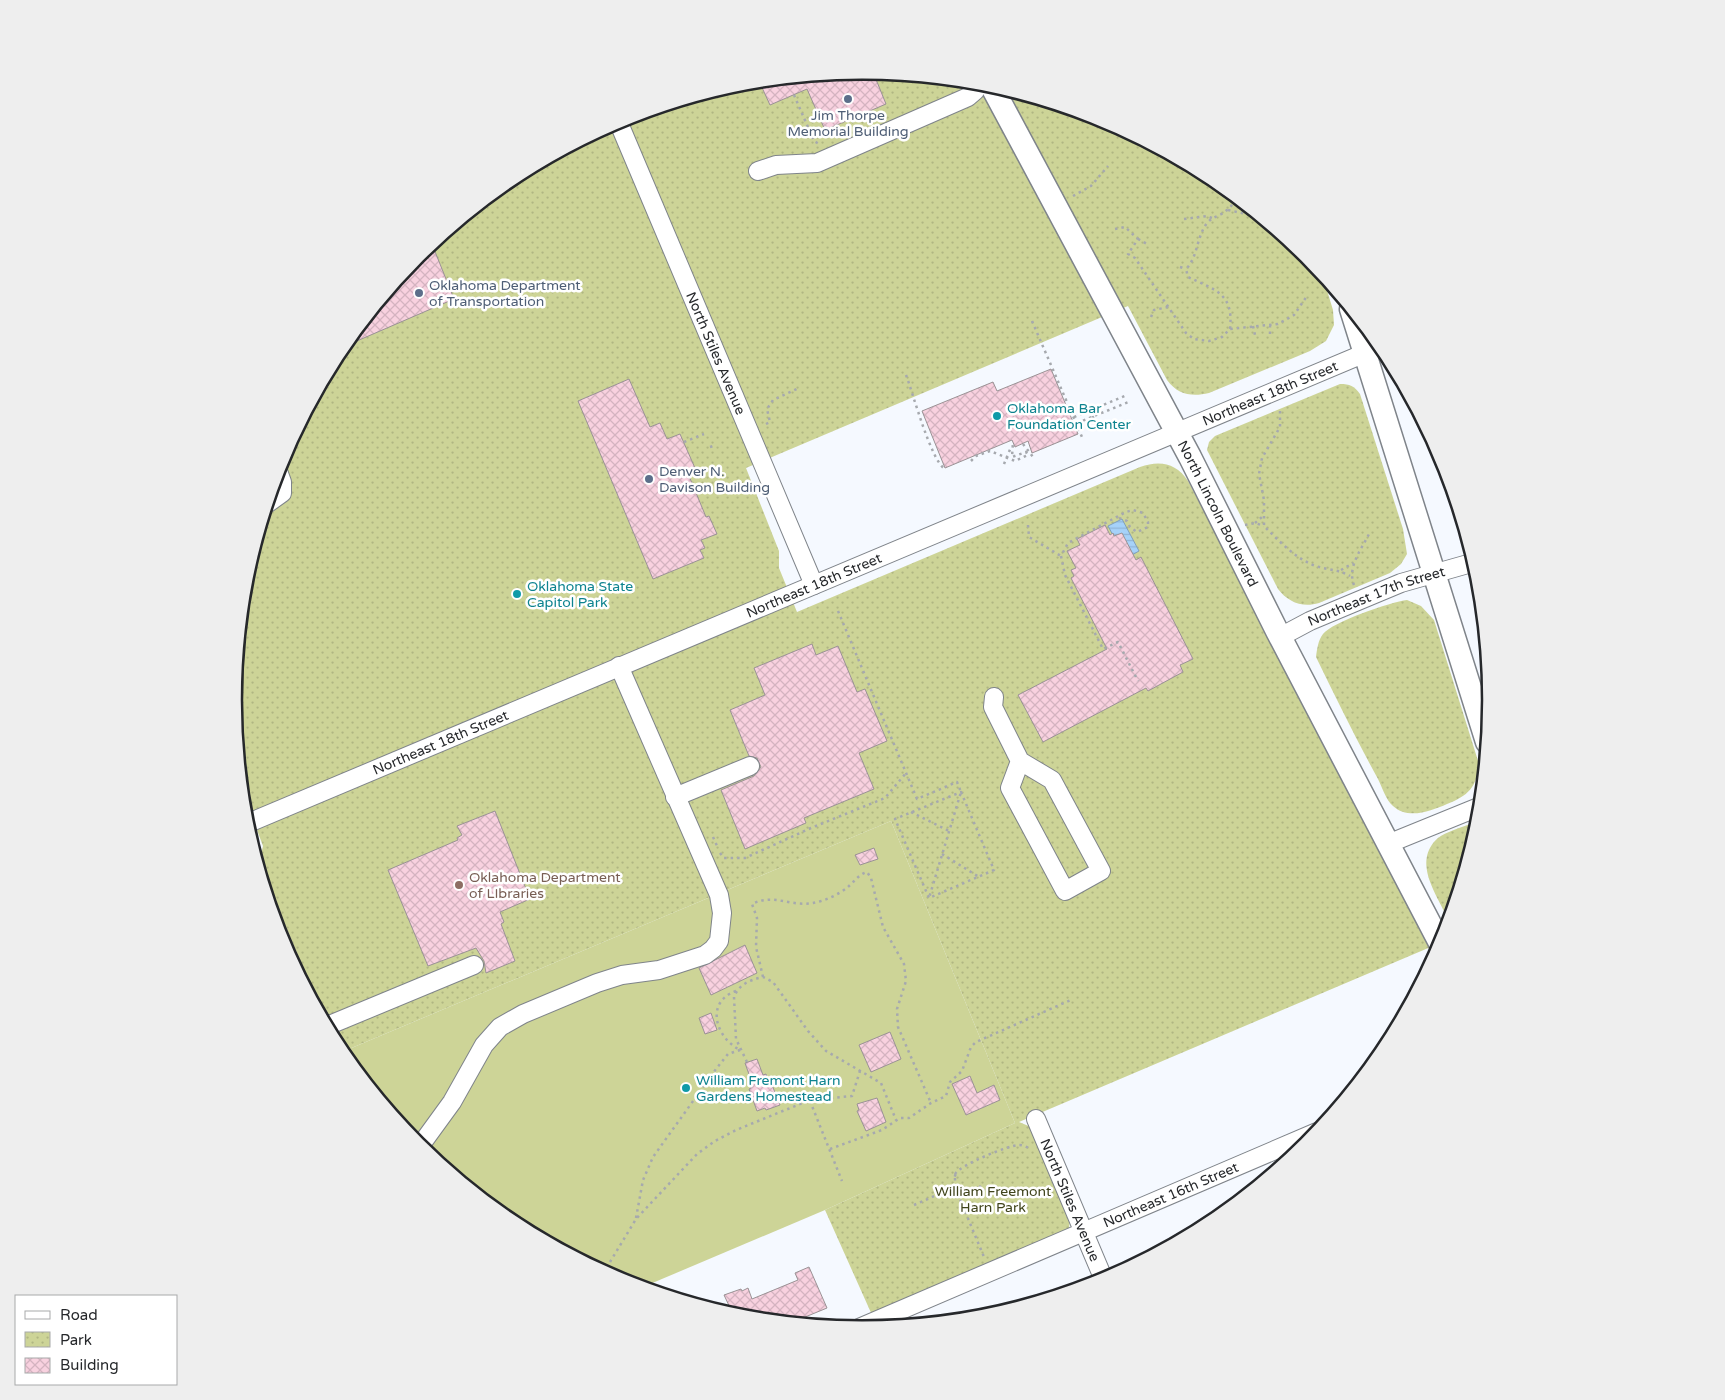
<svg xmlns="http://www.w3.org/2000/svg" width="1725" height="1400" font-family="'Varela Round',sans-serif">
  <defs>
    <pattern id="park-dots" width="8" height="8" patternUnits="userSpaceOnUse" patternTransform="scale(1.25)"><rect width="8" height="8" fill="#cdd497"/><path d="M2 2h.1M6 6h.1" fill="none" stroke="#b0b682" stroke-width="1.8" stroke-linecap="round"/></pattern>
    <pattern id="water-rules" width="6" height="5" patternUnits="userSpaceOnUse" patternTransform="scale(1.25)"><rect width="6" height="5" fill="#a6d2f9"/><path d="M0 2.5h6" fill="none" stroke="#8fb4d6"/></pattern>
    <pattern id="building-cross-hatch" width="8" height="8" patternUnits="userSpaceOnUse" patternTransform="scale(1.25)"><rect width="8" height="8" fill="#f8d1df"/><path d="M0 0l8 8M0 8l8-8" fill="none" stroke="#d4b3c0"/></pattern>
  </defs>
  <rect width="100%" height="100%" fill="#f5f9ff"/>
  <g fill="url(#park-dots)">
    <path d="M863,71L985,83L1103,119L1212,177L1307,256L1322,274L1333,310L1334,325L1326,341L1310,351L1209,393C1192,397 1178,395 1167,380L1128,306L746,468L779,551V568L797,612L1140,467C1160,460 1176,463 1188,481L1433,946L1019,1122L1031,1127L1070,1219L1069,1228L872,1315L825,1210L1015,1123L891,821L342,1052L332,1036L259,863L263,846L245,798L243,799L234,700L246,577L282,459L340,350L418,255L513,177L622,119L740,83Z"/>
    <path d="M1340,384C1350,384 1354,386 1360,394L1403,529L1407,554L1401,564L1390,573L1319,603C1302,608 1288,602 1278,589L1207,450L1209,442L1215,436Z"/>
    <path d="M1407,600L1421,606L1434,620L1479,764C1477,787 1468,796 1447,804C1431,811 1408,820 1393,806C1386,800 1382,787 1378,779C1356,739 1336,698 1316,657C1317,650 1318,640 1323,634C1332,622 1391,602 1407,600Z"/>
    <path d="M1470,824L1478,825L1449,921C1438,896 1411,862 1438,838C1446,832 1460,828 1470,824Z"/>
  </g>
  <path fill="#cdd497" d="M891,821L1015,1123L825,1210L643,1287L622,1281L513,1223L418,1144L342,1052Z"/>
  <path fill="url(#water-rules)" stroke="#809fbb" d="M1122,519L1139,551L1132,555L1114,537L1108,526Z"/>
  <g fill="url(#building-cross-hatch)" stroke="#9a9295">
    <path d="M863,71L873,72L886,104L825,130L807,89L770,105L759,81Z"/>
    <path d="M432,244L454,299L343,347L418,255Z"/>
    <path d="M1051,369L1078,434L1032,453L1028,441L1015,447L1012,440L945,468L922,411L993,382L997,391Z"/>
    <path d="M629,379L650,427L660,423L667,439L680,434L695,468L687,471L706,517L709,516L717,534L701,540L705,548L700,550L704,558L653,579L578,401Z"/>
    <path d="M1105,525L1110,535L1113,533L1114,536L1122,533L1136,560L1141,557L1193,659L1180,665L1183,672L1148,691L1146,688L1043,742L1018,695L1107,649L1071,578L1074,576L1071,570L1076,568L1067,551L1080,545L1077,539Z"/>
    <path d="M812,644L816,655L838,646L857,692L865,689L887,741L859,753L874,789L804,818L806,823L745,849L721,790L754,776L761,767L757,758L749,756L730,710L765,695L754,668Z"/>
    <path d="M495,811L530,899L500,912L504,922L501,924L515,961L486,973L484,961L476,948L428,966L388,870L458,840L457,838L462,835L457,826Z"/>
    <path d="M874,848L878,859L860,865L855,855Z"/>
    <path d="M745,945L757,973L711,995L699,968Z"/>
    <path d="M711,1013L717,1030L705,1034L699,1018Z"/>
    <path d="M890,1032L901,1059L871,1072L859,1045Z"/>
    <path d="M757,1059L763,1075L766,1074L768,1081L770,1080L780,1105L766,1110L765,1108L757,1111L749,1089L751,1088L748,1081L751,1080L745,1063Z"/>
    <path d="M970,1076L977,1093L994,1085L1000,1100L966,1115L952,1084Z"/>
    <path d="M877,1098L886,1122L866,1131L857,1111L859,1110L857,1104Z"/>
    <path d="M809,1267L827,1308L793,1322L733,1314L724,1295L741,1289L742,1291L748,1288L752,1299L798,1280L795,1273Z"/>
  </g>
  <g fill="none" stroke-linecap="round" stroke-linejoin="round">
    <defs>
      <g id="minor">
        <path id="s1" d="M618,121L814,585"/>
        <path d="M758,171L776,165L817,163L968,97L975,91L978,83"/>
        <path d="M268,503L282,493V482L278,471"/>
        <path id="s2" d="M1280,637L1310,621L1401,583L1475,562"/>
        <path d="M994,697L993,707L1020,761L1052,780L1101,871L1065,891L1010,788L1020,761"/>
        <path d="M675,797L750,766"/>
        <path id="s3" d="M246,824L1382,346"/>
        <path d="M1390,843L1481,806"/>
        <path d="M327,1026L474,965"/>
        <path id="s4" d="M1036,1119L1104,1280"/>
        <path d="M420,1146L452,1102L484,1045L500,1027L523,1014L597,983L622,975L659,970L705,955L713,949L719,941L722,913L719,895L619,666"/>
        <path id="s5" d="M859,1328L1317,1132"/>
      </g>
      <g id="major">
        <path id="s6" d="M991,85L1190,457L1277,631L1441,945"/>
        <path d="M1351,309L1487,742"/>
      </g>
    </defs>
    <use href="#minor" stroke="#7f848a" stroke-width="20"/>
    <use href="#major" stroke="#7f848a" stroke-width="25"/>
    <g stroke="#a6a9ae" stroke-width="2.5" stroke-dasharray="2.5 4" stroke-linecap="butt">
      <path d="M794,95L814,141L819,144"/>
      <path d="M1073,196L1091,186L1108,166"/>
      <path d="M1228,210L1260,217"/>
      <path d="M1184,219L1207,216L1212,218"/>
      <path d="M1115,229L1125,227L1138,239L1128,254L1135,258L1186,333L1194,339L1209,341L1222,337L1230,329L1278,324L1294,315L1307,296"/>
      <path d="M1138,239L1149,245"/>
      <path d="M1180,267L1186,269"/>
      <path d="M1151,317L1154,310L1168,307"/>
      <path d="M1032,321L1082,437"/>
      <path d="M1253,326L1255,335"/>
      <path d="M1230,329C1234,293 1215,290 1188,277L1186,269C1198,257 1196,238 1207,223C1213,216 1221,216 1227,210C1231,208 1234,201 1236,197"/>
      <path d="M1270,334V326"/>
      <path d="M906,375C913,393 931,461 945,469"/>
      <path d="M1090,410L1098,430"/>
      <path d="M1280,411V427L1262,458L1259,474L1264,500V526C1279,541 1294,557 1313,565C1326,570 1338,569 1350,576"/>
      <path d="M1074,417L1127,395"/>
      <path d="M1077,423L1131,401"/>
      <path d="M766,424L770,422L767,409L773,400L799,388"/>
      <path d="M684,442L704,434"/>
      <path d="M1023,444L1033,457"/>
      <path d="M710,447L713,446"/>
      <path d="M971,461L976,456L990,451L1015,461L1028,455L1026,452L1012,457L1013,442"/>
      <path d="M1004,464L1011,447"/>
      <path d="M1119,518L1127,521L1130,527L1137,532L1148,527V522L1143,513L1133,510L1126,512L1068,543L1061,556L1065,575L1103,649L1118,642L1138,681"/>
      <path d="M1255,523L1263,516"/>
      <path d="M1028,525L1029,537L1061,556"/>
      <path d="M1245,525L1255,523L1264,526"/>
      <path d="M1341,570L1353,563"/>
      <path d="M1354,585C1347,567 1361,550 1369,534"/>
      <path d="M838,611L917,799L957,782L961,792L929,898"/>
      <path d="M961,792L994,870L929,898L895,819Z"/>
      <path d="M911,812L949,831"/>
      <path d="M713,837L718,848"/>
      <path d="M720,853L724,858H745L811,828L885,798L906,773"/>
      <path d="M942,854L979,877"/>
      <path d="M763,977L756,947L757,918L752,904C773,893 791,907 813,903C825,901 840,894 849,886C855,881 859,874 867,872L871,878L883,927L904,964L906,981L897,1009L898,1027L931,1103"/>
      <path d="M736,991C705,1002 715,1037 740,1050"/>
      <path d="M747,1062L736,1039L734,997C739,984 750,980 763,977L773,982L808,1031L826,1051L881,1083L896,1120"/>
      <path d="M810,1101L842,1181"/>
      <path d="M830,1149L882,1130L900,1118H909L931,1103L946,1096L950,1082L962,1071L971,1047L976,1042L1073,999"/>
      <path d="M954,1175L960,1177"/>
      <path d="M979,1186L985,1190"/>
      <path d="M955,1187V1174C960,1165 1009,1145 1019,1145C1023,1145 1027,1147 1030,1149"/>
      <path d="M914,1205L955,1187L984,1257"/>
      <path d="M636,1218L643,1180L653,1157L716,1069L728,1054L740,1050"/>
      <path d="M610,1262L636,1219L697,1154L715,1141L736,1130L810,1100L852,1096L860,1071"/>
    </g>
    <use href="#minor" stroke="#fff" stroke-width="18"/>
    <use href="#major" stroke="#fff" stroke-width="22"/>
  </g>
  <g fill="#5c6f8a" stroke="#fff" stroke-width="2">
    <circle cx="848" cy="99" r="5"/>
    <circle cx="419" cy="293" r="5"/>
    <circle cx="649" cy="479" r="5"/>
  </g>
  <g fill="#0f9aa8" stroke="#fff" stroke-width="2">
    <circle cx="997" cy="416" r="5"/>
    <circle cx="517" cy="594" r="5"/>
    <circle cx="686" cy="1088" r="5"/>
  </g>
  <circle fill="#8d6e63" stroke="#fff" stroke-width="2" cx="459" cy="885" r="5"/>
  <g text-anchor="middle" stroke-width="5" stroke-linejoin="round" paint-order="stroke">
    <g font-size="14" fill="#4e5e75" stroke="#fff" text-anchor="start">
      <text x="848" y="120" text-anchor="middle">Jim Thorpe<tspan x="848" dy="16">Memorial Building</tspan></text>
      <text x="429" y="290">Oklahoma Department<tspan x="429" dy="16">of Transportation</tspan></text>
      <text x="659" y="476">Denver N.<tspan x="659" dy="16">Davison Building</tspan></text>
    </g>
    <g font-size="14" fill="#26282b" stroke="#fff">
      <text dy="5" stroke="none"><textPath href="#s1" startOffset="252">North Stiles Avenue</textPath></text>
      <text dy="5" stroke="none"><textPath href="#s3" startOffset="1111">Northeast 18th Street</textPath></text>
      <text dy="5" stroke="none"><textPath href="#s6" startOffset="485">North Lincoln Boulevard</textPath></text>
      <text dy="5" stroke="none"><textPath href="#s3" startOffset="616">Northeast 18th Street</textPath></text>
      <text dy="5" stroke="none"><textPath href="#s2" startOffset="105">Northeast 17th Street</textPath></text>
      <text dy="5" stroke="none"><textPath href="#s3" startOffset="211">Northeast 18th Street</textPath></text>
      <text dy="5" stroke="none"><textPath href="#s5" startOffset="339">Northeast 16th Street</textPath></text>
      <text dy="5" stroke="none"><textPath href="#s4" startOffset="88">North Stiles Avenue</textPath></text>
    </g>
    <g font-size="14" fill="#0d838f" stroke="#fff" text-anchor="start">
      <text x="1007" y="413">Oklahoma Bar<tspan x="1007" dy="16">Foundation Center</tspan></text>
      <text x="527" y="591">Oklahoma State<tspan x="527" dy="16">Capitol Park</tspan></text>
      <text x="696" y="1085">William Fremont Harn<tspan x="696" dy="16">Gardens Homestead</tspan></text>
    </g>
    <g font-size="14" fill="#785e54" stroke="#fff" text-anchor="start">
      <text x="469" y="882">Oklahoma Department<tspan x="469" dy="16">of LIbraries</tspan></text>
    </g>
    <g font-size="14" fill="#40441c" stroke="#fff">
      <text x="993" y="1196">William Freemont<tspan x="993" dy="16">Harn Park</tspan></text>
    </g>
  </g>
  <path d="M0 0H1725V1400H0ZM242 700a620 620 0 1 1 1240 0a620 620 0 1 1-1240 0Z" fill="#eee" fill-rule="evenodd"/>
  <path fill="none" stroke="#26282b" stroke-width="2.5" d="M242 700a620 620 0 1 1 1240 0a620 620 0 1 1-1240 0Z"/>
  <rect x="15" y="1295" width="162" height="90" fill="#ffffff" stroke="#a8a9aa"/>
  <rect x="25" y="1311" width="25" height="8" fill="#ffffff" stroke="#a8a9aa"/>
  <text x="60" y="1320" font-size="15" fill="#26282b">Road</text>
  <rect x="25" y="1332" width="25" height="15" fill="url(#park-dots)" stroke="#a8a9aa"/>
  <text x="60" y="1345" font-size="15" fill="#26282b">Park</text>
  <rect x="25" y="1358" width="25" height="15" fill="url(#building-cross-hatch)" stroke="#a8a9aa"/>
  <text x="60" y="1370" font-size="15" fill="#26282b">Building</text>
</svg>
